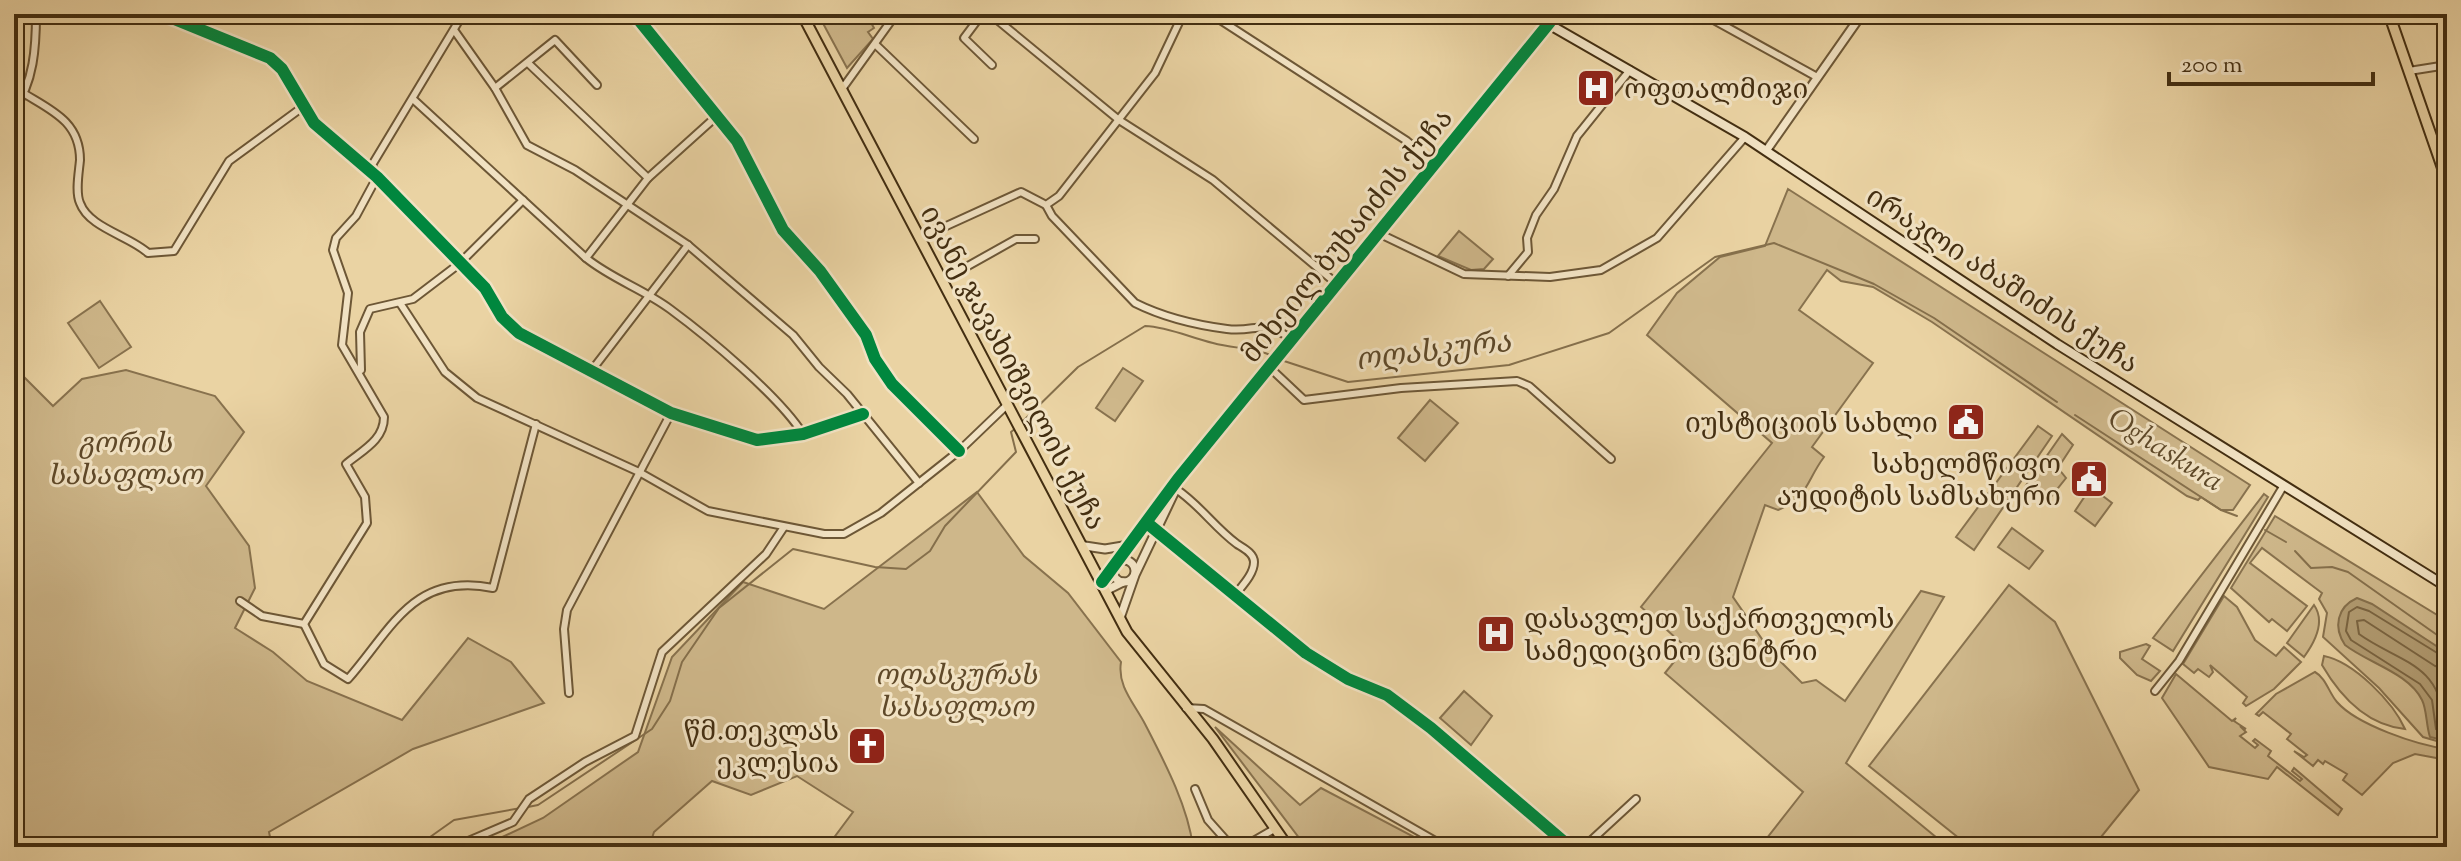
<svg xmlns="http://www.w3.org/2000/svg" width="2461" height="861" font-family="'Sorts Mill Goudy','Noto Serif Georgian',serif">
  <rect width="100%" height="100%" fill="#ead3a3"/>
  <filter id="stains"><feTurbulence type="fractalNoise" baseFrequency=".0025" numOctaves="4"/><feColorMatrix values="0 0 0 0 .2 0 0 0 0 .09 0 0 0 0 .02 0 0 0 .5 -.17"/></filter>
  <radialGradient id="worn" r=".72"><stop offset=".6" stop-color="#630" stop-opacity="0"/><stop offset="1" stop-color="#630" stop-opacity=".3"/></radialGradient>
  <g fill="#ceb78a" stroke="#88724e" stroke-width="2">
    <path d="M818,14H866L874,28L868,32L873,39L847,68Z"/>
    <path d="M1788,189L2250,485L2233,510H2221L2201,497L2198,500L2187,496L1932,322L1873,287L1841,281L1827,270L1799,310L1873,363L1812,447L1824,457C1806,481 1809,497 1778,510L1765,505L1733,597L1771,652L1802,683L1816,680L1845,701L1921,591L1944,597L1846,763L1948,847H1760L1803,792L1665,673L1686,647L1641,607L1772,443L1647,335L1677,293L1720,257L1765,246Z"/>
    <path d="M1459,231L1493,259L1484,269L1471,270L1438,256Z"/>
    <path d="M100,301L131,347L99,368L68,323Z"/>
    <path d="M14,367L53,406L82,379L126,370L215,396L244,432L206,486L249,546L255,588L235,628L273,652L307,681L402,720L468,638L511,662L544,703L413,749L269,832L272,847H14Z"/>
    <path d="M1123,368L1143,381L1115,421L1096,408Z"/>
    <path d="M1430,400L1458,423L1425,461L1398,438Z"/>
    <path d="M2038,426L2052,436L1974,550L1956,537Z"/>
    <path d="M2062,434L2073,445L2058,468L2066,478L2046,503L2025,487Z"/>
    <path d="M2091,487L2112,503L2095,526L2075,511Z"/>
    <path d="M977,492L1024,556L1068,593L1121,662C1117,686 1134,703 1145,724C1164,761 1188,806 1193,847H827L853,812L797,776L751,795L712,781L654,832L649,847H481L543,818L638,752L672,657L743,582L824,609Z"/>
    <path d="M2264,494L2268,497L2173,651L2153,638Z"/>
    <path d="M2275,516L2447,621V744L2423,737L2379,688L2323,637L2327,613L2319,599L2322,593L2262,548L2250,563L2307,606L2287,631L2272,619L2269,622L2231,588Z"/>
    <path d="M2012,528L2043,551L2029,569L1998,547Z"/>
    <path d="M2009,585L2055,622L2139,790L2093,847H1970L1869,766Z"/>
    <path d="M2224,596L2237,607L2255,640L2276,656L2284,647L2301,662L2274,689L2246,706L2243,703L2247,697L2210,665L2213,672L2209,677L2198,669L2194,673L2183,664Z"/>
    <path d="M2314,605C2326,622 2315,642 2304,657L2287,643Z"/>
    <path d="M2146,644L2150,646L2142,659L2160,671L2151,681L2137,675L2120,658V652Z"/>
    <path d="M2324,656C2354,662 2393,702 2405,729C2366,725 2340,696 2322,665Z"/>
    <path d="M2315,672C2326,678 2329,693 2337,702C2357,725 2417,745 2447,749V760L2415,754L2393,763L2362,795L2343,780L2347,774L2325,761L2323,764L2318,760L2313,766L2294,751L2304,757L2307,755L2287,739L2291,734L2263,712L2259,716L2256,714L2276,694Z"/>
    <path d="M2176,674L2232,721L2236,718L2234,721L2246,729L2240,726L2246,732L2240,736L2255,748L2258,745L2253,741L2255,739L2271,751L2268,756L2300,781L2302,779L2292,771L2294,768L2342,809L2338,815L2277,767L2268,779L2209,767L2162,698Z"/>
    <path d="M1464,691L1492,716L1471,745L1440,718Z"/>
    <path d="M1215,727L1300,805L1321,788L1418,839L1417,847H1306Z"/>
  </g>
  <path fill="#b19b71" stroke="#856f4b" stroke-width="2" d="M2357,598L2372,604L2447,653V741L2430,737C2426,725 2427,710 2422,700C2409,673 2368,663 2345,645C2333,627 2337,607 2357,598Z"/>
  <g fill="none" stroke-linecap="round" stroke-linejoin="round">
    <g stroke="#7a6441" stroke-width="2">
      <path d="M2447,659L2369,611L2357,607L2349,612L2346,631L2351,640L2420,684L2432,700L2436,729L2447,734"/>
      <path d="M2447,669L2435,666L2364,620L2357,621L2359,634C2396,661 2440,663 2443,719L2447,723"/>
    </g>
    <g stroke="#856f4b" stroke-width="2">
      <path d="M1281,360L1348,382L1509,365L1609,333L1715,257L1774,243L1874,284L1934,318L2057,402"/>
      <path d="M2075,415L2221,510L2237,516"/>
      <path d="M1020,424L1078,367L1145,326C1169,327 1191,338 1213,343C1234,349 1255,347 1275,357"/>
      <path d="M2265,530L2286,542"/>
      <path d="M2295,551L2311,568L2332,567L2348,572L2447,642"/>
      <path d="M528,807L538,805L652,729L670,701L682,662L719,608L793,549L875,567L906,569L930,551L945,526L1016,452L1011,432L1016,428"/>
      <path d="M416,847L454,820L521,808"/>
    </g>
    <defs>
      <g id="minor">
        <path d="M162,14L270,58L282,69L314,123L377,177L485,288L502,317L519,333L671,413L757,440L803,434L863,414"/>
        <path d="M634,14L737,141L783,230L820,271L866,335L875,359L892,384L959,451"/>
        <path d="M982,14L964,38L992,65"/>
        <path d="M990,14L1119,120L1213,180L1337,284"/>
        <path d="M1211,14L1407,141L1435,164"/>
        <path d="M1703,14L1817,77"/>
        <path d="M454,30L495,88L527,145L575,170L688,245L793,335L819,367L847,394L919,483"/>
        <path d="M875,44L974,139"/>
        <path d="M528,63L648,178"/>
        <path d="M2409,71L2447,65"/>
        <path d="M14,87C44,108 80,117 80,160C79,172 75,192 80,203C89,228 130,236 148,253L174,251L229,161L304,106"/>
        <path d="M495,88L555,40L597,85"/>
        <path d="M842,89L896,14"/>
        <path d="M414,100L586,258C612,279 643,289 670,309C708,337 779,396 803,434"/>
        <path d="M14,109C34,83 36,46 36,14"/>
        <path d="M1046,205L1052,216L1135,303C1163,317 1196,325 1227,329C1257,333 1263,317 1292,340"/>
        <path d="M1378,233L1464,274L1550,277L1601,270L1657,238L1745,137"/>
        <path d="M920,238L1021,192L1046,205L1059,196L1155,73L1183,14"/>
        <path d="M586,258L648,178L718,115"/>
        <path d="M1508,276L1528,252L1527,238L1536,215L1554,189L1577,136L1630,70"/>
        <path d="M943,280L1016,239H1035"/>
        <path d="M400,303L445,372L477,398L639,472L708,511L824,534H844L881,513L959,451L1008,404"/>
        <path d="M1269,367L1304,400L1401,388L1517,381L1529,386L1611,459"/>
        <path d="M361,370L360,332L370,309L413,299L459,264L523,200"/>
        <path d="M592,370L688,245"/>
        <path d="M1176,489C1200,505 1214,527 1237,544C1243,548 1254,553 1254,562C1254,574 1242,586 1235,595"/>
        <path d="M1147,523L1306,653L1348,679L1387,695L1431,728L1570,847"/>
        <path d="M240,601L262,616L304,624"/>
        <path d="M304,624L367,523L365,497L346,464C363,450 384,440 384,417L342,345L348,293L333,250L336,238L356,216L377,177L372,165L463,14"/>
        <path d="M304,624L324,664L348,679C392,629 413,572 493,588L536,424"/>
        <path d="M2155,691L2179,661L2284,485"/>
        <path d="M569,693L564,629L567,610L671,413"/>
        <path d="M1186,708L1204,709L1446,847"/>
        <path d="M1195,789L1208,820L1232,847"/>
        <path d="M454,847L513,822L529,799L585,762L635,736L662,652L766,554L784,527"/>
        <path d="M1243,847L1276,828"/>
        <path d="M1584,847L1636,799"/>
      </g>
      <g id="tertiary">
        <path d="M1766,151L1862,14"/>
        <path d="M1085,546L1105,549L1129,545"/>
        <circle cx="1124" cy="571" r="11"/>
        <path d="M1102,582L1178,479L1550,22"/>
        <path d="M1107,590L1123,582"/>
        <path d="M1120,618L1135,575L1176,489"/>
      </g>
      <path id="secondary" d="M1531,14L1745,137L2057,344L2447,587"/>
      <g id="primary">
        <path d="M802,14L1127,632L1213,739L1288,847"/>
        <path d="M2389,14L2447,181"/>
      </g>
    </defs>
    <use href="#minor" stroke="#6d5736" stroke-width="10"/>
    <use href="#tertiary" stroke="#6d5736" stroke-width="11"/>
    <use href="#secondary" stroke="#432e11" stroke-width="12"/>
    <use href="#primary" stroke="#432e11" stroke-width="13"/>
    <use href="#minor" stroke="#f1e2c3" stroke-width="6"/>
    <use href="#tertiary" stroke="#f1e2c3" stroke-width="7"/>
    <use href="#secondary" stroke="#f1e2c3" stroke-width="8"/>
    <use href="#primary" stroke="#ead3a3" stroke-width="9"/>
    <defs>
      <g id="cycleway">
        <path d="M162,14L270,58L282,69L314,123L377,177L485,288L502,317L519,333L671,413L757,440L803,434L863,414"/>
        <path d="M634,14L737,141L783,230L820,271L866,335L875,359L892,384L959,451"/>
        <path d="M1147,523L1306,653L1348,679L1387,695L1431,728L1570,847"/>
        <path d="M1102,582L1178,479L1550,22"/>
      </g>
    </defs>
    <use href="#cycleway" stroke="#f1e2c3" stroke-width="17"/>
    <use href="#cycleway" stroke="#00873e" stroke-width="12"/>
  </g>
  <defs>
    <symbol id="hospital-square" viewBox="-11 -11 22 22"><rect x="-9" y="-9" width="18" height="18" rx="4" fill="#8f2418" stroke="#f1e2c3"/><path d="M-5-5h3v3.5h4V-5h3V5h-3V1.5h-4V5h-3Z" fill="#fff"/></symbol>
    <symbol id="civic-square" viewBox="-11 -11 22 22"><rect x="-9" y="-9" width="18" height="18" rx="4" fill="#8f2418" stroke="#f1e2c3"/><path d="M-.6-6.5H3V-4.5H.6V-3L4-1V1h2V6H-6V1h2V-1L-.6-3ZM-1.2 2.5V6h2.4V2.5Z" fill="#fff"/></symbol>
    <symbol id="church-square" viewBox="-11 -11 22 22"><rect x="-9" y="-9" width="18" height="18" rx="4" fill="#8f2418" stroke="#f1e2c3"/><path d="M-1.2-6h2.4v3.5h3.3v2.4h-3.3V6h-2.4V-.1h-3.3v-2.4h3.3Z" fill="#fff"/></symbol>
  </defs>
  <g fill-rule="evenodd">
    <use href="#hospital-square" x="1574" y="66" width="44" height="44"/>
    <use href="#civic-square" x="1944" y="400" width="44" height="44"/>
    <use href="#civic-square" x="2067" y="457" width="44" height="44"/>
    <use href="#hospital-square" x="1474" y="612" width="44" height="44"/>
    <use href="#church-square" x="845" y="724" width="44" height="44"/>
  </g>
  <g text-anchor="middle" stroke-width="6" stroke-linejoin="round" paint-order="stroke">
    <g font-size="28" fill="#432e11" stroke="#f1e2c3" text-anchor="end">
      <text x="1624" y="98" text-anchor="start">ოფთალმიჯი</text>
      <text x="1938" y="432">იუსტიციის სახლი</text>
      <text x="2061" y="473">სახელმწიფო<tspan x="2061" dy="32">აუდიტის სამსახური</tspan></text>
      <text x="1524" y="628" text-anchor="start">დასავლეთ საქართველოს<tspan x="1524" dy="32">სამედიცინო ცენტრი</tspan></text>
      <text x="839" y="740">წმ.თეკლას<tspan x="839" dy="32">ეკლესია</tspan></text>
    </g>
    <g font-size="28" fill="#432e11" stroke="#f1e2c3">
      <text transform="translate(1346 235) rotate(-51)" y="10">მიხეილ ბუხაიძის ქუჩა</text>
      <text transform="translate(2003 279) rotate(33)" y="10">ირაკლი აბაშიძის ქუჩა</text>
      <text transform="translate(1014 367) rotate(62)" y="10">ივანე ჯავახიშვილის ქუჩა</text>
    </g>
    <g font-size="28" font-style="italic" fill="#5f4929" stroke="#f1e2c3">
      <text x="125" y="452">გორის<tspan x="125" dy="32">სასაფლაო</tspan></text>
      <text x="956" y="684">ოღასკურას<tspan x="956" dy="32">სასაფლაო</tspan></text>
    </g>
    <g font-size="30" font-style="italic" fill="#5e4929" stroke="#f1e2c3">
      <text transform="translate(1433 350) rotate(-7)" y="10">ოღასკურა</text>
      <text transform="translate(2166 449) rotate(32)" y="10">Oghaskura</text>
    </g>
  </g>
  <rect width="2461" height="861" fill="none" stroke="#ead3a3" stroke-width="48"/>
  <rect x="16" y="16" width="2429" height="829" fill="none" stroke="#432e11" stroke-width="4"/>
  <rect x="24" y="24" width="2413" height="813" fill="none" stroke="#432e11" stroke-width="2"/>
  <path d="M2169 72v12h204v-12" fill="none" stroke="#432e11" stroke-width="4"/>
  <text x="2181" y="72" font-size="24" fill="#432e11" stroke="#f1e2c3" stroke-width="6" paint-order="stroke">200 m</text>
  <rect width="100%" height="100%" filter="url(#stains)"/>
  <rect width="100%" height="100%" fill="url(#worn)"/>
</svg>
